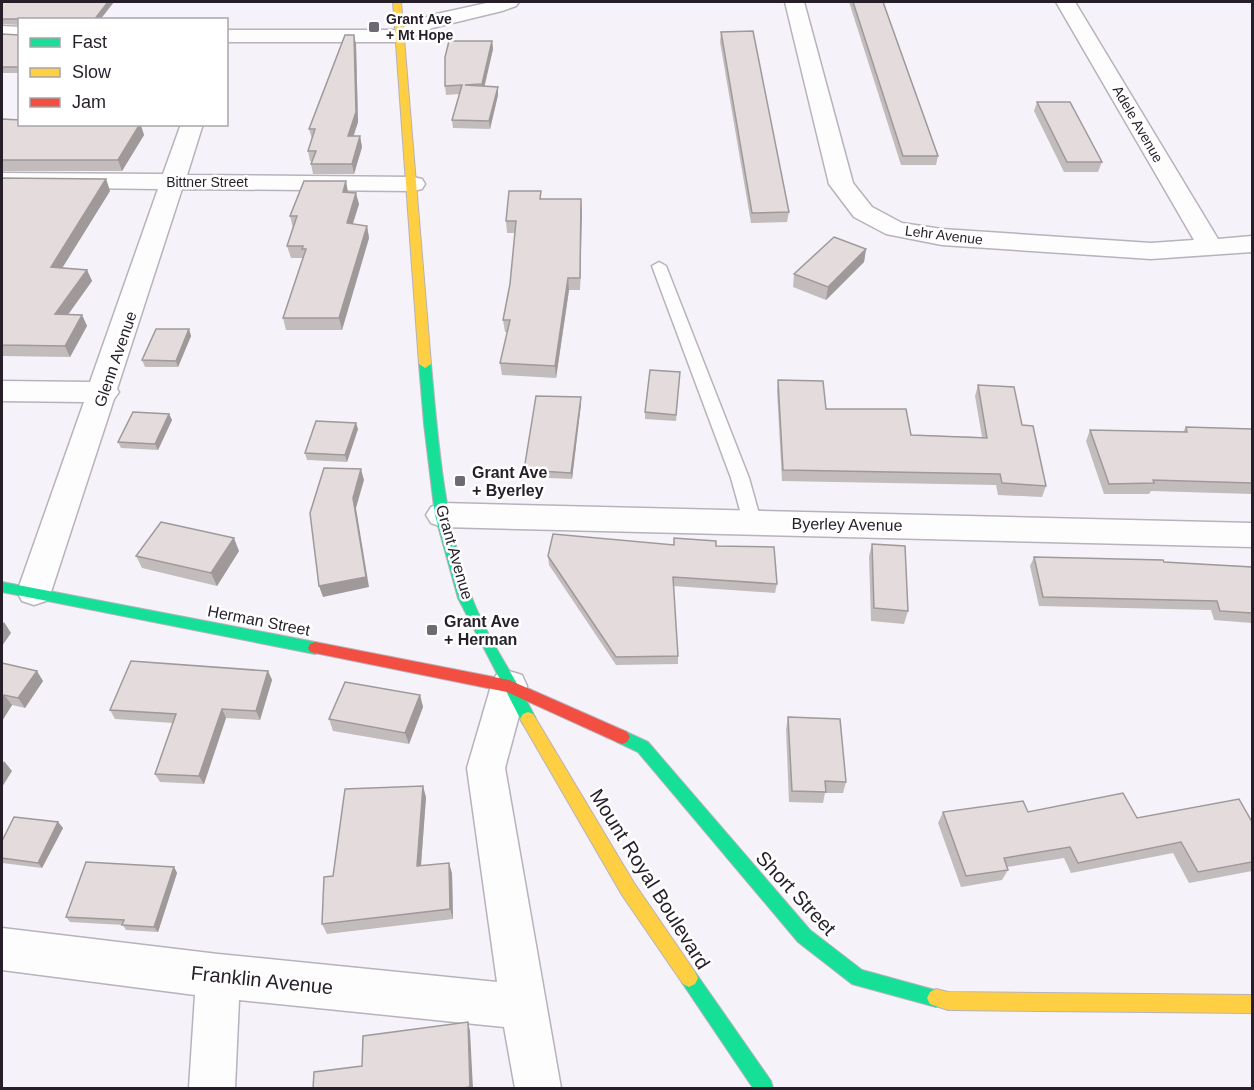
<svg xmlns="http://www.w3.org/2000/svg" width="1254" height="1090" font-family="Arial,sans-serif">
  <rect width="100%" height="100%" fill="#f6f2f9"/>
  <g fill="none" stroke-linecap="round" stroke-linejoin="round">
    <defs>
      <path id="lane" d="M659,262L666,266L749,478L761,521L758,526L752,528L746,526L743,521L731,478L652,266Z"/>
      <g id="street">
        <path d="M491,2H519L516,6L502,11L432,28L401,42H226V30H397L432,15Z"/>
        <path d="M785,2H804L853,183L872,207L902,223L942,229L1151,243L1194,240L1056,2H1075L1218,239L1252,236V252L1151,259L942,245L886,234L854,217L829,184Z"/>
        <path d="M2,26L20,27V39L2,38Z"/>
        <path d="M181,124H203L187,175L413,177L422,179L425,184L422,189L413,191L182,189L117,389L119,392L114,399L51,592L46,601L34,605L22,601L17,592L84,402L2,401V381L90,382L158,189L2,187V173L163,174Z"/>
        <path d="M442,503L1252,523V547L442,527L431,523L426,515L431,507Z"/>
        <path d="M509,671L522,675L527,686L505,768L561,1088H515L504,1027L239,1000L235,1088H189L195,995L2,970V928L218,954L497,982L467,768L491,686L496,675Z"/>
      </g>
      <g id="fast">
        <path d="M425,360L431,364C438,442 444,524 472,598C488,640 516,678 536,719L533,724L528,726L523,724L458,598L435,515L424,424L419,364Z"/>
        <path d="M2,582L315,642L320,644L322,648L320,652L315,654L2,592Z"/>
        <path d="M622,730L648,742L810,930L862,970L942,992L945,998L942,1004L936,1007L852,984L798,942L638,752L617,742L614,737L617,732Z"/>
        <path d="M689,969L695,972L771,1081L773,1088H753L683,984L680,978L683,972Z"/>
      </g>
      <g id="slow">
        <path d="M393,2H401L431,364L425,368L419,364Z"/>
        <path d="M528,712L533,714L634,883L695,972L698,978L695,984L689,987L683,984L622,895L523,724L520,719L523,714Z"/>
        <path d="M936,989L948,992L1252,995V1013L948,1010L930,1004L927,998L930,992Z"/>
      </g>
      <path id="jam" d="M315,642L509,680L627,732L630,737L627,742L622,744L617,742L507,692L310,652L308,648L310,644Z"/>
    </defs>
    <use href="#lane" stroke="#b7b2bb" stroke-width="3"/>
    <use href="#street" stroke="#b7b2bb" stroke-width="3"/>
    <use href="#fast" stroke="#b7b2bb" stroke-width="2"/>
    <use href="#slow" stroke="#b7b2bb" stroke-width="2"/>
    <use href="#jam" stroke="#b7b2bb" stroke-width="2"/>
    <use href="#lane" fill="#fefdfe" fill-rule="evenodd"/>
    <use href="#street" fill="#fefdfe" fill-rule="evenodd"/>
    <use href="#fast" fill="#16e098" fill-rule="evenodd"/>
    <use href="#slow" fill="#ffcf43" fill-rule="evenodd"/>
    <use href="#jam" fill="#f24e42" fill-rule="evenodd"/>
  </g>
  <g fill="#c3bcbd">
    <path d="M2,2L20,20V73H2V34L19,35V25L2,24Z"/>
    <path d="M849,2H883L938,156L936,165H901Z"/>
    <path d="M721,32L789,212L787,222L751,223L720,42Z"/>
    <path d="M492,41L493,49L484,86L498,87V95L490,129L453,128L452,120L459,94L446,95L445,86Z"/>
    <path d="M356,44L358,122L353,136H360L362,147L354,174H313L311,164L312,161H310L308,151L312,139L309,129Z"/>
    <path d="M1037,102L1102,162L1098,172H1064L1034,111Z"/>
    <path d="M2,119L20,124H141L144,135L122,171H2Z"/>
    <path d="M2,178L106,179L110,191L62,268L87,270L92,281L68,314L82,315L87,326L70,357L2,356Z"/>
    <path d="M346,181L348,193L359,204L353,224L367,226L369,238L342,330H286L283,318L303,258H291L287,246L293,228L290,216Z"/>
    <path d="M541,199H581L580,290H569L556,378L502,375L500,363L508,332H505L503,320L510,284L515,233H507L506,221Z"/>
    <path d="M866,249L864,262L826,300L793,287L794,274Z"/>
    <path d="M189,329L191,336L178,367H145L142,360Z"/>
    <path d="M680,372L676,421L645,419V412Z"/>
    <path d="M778,380L826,409L911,435L982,437L975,396L978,385L1022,425L1046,486L1042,497L998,495L996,485L782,481L777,391Z"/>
    <path d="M581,397V404L572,479L525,477L524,470Z"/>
    <path d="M169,414L172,420L158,450L121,448L118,442Z"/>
    <path d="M1186,427L1252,429V494L1151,491L1149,494H1104L1086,441L1090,430L1183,432Z"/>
    <path d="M358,429L347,462L307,460L305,453Z"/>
    <path d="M872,544L908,611L904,624L871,621L869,556Z"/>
    <path d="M674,545L716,546L777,584L775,593L673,586L678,656V664L616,665L549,565L548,556Z"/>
    <path d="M239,551L217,586L142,568L136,556Z"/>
    <path d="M1034,557L1164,562L1252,567V623L1214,620L1211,610L1039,606L1030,566Z"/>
    <path d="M2,663L43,681L25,708L12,705L2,721Z"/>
    <path d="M268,671L272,680L260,720L226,718L204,784L160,782L155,774L173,723L115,719L110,710Z"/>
    <path d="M420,695L423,707L409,744L333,731L329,719Z"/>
    <path d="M788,717L846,782L843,793H825L823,803L789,802L786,729Z"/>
    <path d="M426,797L421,866L452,873L453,919L327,934L322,924L333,876Z"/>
    <path d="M943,812H1028L1137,818L1252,822V871L1189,883L1173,853L1071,873L1064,858L1007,867L1008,870L1002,880L961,887L938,823Z"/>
    <path d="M58,822L63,828L42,868L2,863V841Z"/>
    <path d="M174,867L177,873L158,932L126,930L123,925L70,922L66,917Z"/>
  </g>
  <g fill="#9f999a">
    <path d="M108,2H114L100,20H94Z"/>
    <path d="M354,35L356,44L358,122L350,147L348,136Z"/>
    <path d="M492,41L493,49L483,93L482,84Z"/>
    <path d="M498,87V95L490,129L489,121Z"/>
    <path d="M140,124L144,135L122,171L118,160Z"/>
    <path d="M360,136L362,147L354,174L352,164Z"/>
    <path d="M106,179L110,191L56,278L51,267Z"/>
    <path d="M346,181L348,193L343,192Z"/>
    <path d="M356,193L359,204L349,235L347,223Z"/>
    <path d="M581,199L582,211L580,290V278Z"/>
    <path d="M367,226L369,238L342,330L339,318Z"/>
    <path d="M866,249L864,262L826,300L828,287Z"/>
    <path d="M87,270L92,281L60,326L55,314Z"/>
    <path d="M568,278L569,290L556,378L555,366Z"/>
    <path d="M82,315L87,326L70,357L65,346Z"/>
    <path d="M189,329L191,336L178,367L176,361Z"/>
    <path d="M581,397V404L572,479L571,473Z"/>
    <path d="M169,414L172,420L158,450L155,444Z"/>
    <path d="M356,423L358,429L347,462L345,455Z"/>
    <path d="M361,469L364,480L356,508L369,587L323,597L319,586L353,498Z"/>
    <path d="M234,538L239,551L217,586L211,573Z"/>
    <path d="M4,622L11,633L2,646V625Z"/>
    <path d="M37,671L43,681L25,708L18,698Z"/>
    <path d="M268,671L272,680L260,720L256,711Z"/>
    <path d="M4,695L12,705L2,721V699Z"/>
    <path d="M420,695L423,707L409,744L405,733Z"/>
    <path d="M222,709L226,718L204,784L199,776Z"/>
    <path d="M4,761L12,771L2,787V765Z"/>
    <path d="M423,786L426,797L420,877L417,866Z"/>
    <path d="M58,822L63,828L42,868L38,863Z"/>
    <path d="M449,863L452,873L453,919L450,909Z"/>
    <path d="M174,867L177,873L158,932L154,927Z"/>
    <path d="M468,1022L470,1031L473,1089H471L470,1087Z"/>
  </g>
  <g fill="#e3dbdc" stroke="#9f999a" stroke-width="1.5">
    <path d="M2,2H108L94,20H20V67H2V34L19,35V19H2Z"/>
    <path d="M853,2H883L938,156H903Z"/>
    <path d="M753,31L789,212L752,213L721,32Z"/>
    <path d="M345,35H354L356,112L348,136H360L352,164H311L316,151H308L315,129H309Z"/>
    <path d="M449,41H492L482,84L465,85L498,87L489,121L452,120L462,85L445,86V57Z"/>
    <path d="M1037,102H1070L1102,162H1067Z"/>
    <path d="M2,119L20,120V124H140L118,160H2Z"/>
    <path d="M2,178L106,179L51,267L87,270L55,314L82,315L65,346L2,345Z"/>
    <path d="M304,181H346L343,192L356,193L347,223L367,226L339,318H283L306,249H302L303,246H287L297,216H290Z"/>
    <path d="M509,191H541L540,199H581L580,278H568L555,366L500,363L510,320H503L510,284L516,221H506Z"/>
    <path d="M834,237L866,249L828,287L794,274Z"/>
    <path d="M156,329H189L176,361L142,360Z"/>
    <path d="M650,370L680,372L676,415L645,412Z"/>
    <path d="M778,380L823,381L826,409H906L911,435L987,438L978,385L1014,387L1022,425L1033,426L1046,486L1002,483L1000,474L783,470Z"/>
    <path d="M536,396L581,397L571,473L524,470Z"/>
    <path d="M133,412L169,414L155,444L118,442Z"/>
    <path d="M316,421L356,423L345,455L305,453Z"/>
    <path d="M1186,427L1252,429V483L1153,480L1154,483L1109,484L1090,430L1187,432Z"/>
    <path d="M324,468L361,469L353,498L366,577L319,586L310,513Z"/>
    <path d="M161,522L234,538L211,573L136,556Z"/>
    <path d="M553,534L674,545V538L716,541V546L774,547L777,584L673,577L678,656L616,657L548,556Z"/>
    <path d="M872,544L905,546L908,611L874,608Z"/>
    <path d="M1034,557L1163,560L1164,562L1252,567V613L1220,611L1217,601L1043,597Z"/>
    <path d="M131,661L268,671L256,711L222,709L199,776L155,774L176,714L110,710Z"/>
    <path d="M2,663L37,671L18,698L4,695L2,699Z"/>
    <path d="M345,682L420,695L405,733L329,719Z"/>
    <path d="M788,717L840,719L846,782L825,781L826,792L792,791Z"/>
    <path d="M423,786L417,866L449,863L450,909L322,924L324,877L333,876L345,789Z"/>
    <path d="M1123,793L1137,818L1239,799L1252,822V862L1198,872L1181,842L1078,863L1070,847L1004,858L1008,870L966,876L943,812L1023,801L1028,812Z"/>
    <path d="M14,817L58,822L38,863L2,858V841Z"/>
    <path d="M86,862L174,867L154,927L122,925L124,920L66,917Z"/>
    <path d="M468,1022L470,1087L456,1089H313L314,1072L362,1066L363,1036Z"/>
  </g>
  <g fill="#6f6972" stroke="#fff" stroke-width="2">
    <rect x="368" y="21" width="12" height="12" rx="3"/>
    <rect x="454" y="475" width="12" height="12" rx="3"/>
    <rect x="426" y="624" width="12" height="12" rx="3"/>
  </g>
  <g text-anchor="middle" stroke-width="5" stroke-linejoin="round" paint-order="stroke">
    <g font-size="14" font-weight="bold" fill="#261f2a" stroke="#fff" text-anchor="start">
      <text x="386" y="24">Grant Ave<tspan x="386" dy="16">+ Mt Hope</tspan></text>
    </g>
    <g font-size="14" fill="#261f2a" stroke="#fff">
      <text transform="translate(1138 124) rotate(60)" y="5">Adele Avenue</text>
      <text x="207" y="187">Bittner Street</text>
      <text transform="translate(944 235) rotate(7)" y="5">Lehr Avenue</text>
    </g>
    <g font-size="16" fill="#261f2a" stroke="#fff">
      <text transform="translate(115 359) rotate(-71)" y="6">Glenn Avenue</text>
      <text transform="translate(847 524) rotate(1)" y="6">Byerley Avenue</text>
      <text transform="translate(455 552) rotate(74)" y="6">Grant Avenue</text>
      <text transform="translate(259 620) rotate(11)" y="6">Herman Street</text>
    </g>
    <g font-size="16" font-weight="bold" fill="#261f2a" stroke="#fff" text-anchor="start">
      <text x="472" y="478">Grant Ave<tspan x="472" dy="18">+ Byerley</tspan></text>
      <text x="444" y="627">Grant Ave<tspan x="444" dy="18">+ Herman</tspan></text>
    </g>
    <g font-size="20" fill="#261f2a" stroke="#fff">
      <text transform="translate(650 879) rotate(58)" y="7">Mount Royal Boulevard</text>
      <text transform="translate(796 893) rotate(47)" y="7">Short Street</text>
      <text transform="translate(262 980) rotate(6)" y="7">Franklin Avenue</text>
    </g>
  </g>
  <rect width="1254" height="1090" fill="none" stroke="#261f2a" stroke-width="6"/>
  <rect x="18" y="18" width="210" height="108" fill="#ffffff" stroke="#a8a5aa" stroke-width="1.5"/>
  <rect x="30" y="38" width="30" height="9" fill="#16e098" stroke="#a8a5aa" stroke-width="1.5"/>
  <text x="72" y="48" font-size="18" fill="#261f2a">Fast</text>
  <rect x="30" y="68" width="30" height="9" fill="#ffcf43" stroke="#a8a5aa" stroke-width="1.5"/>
  <text x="72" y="78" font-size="18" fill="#261f2a">Slow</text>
  <rect x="30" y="98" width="30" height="9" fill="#f24e42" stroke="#a8a5aa" stroke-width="1.5"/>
  <text x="72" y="108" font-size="18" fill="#261f2a">Jam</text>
</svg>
